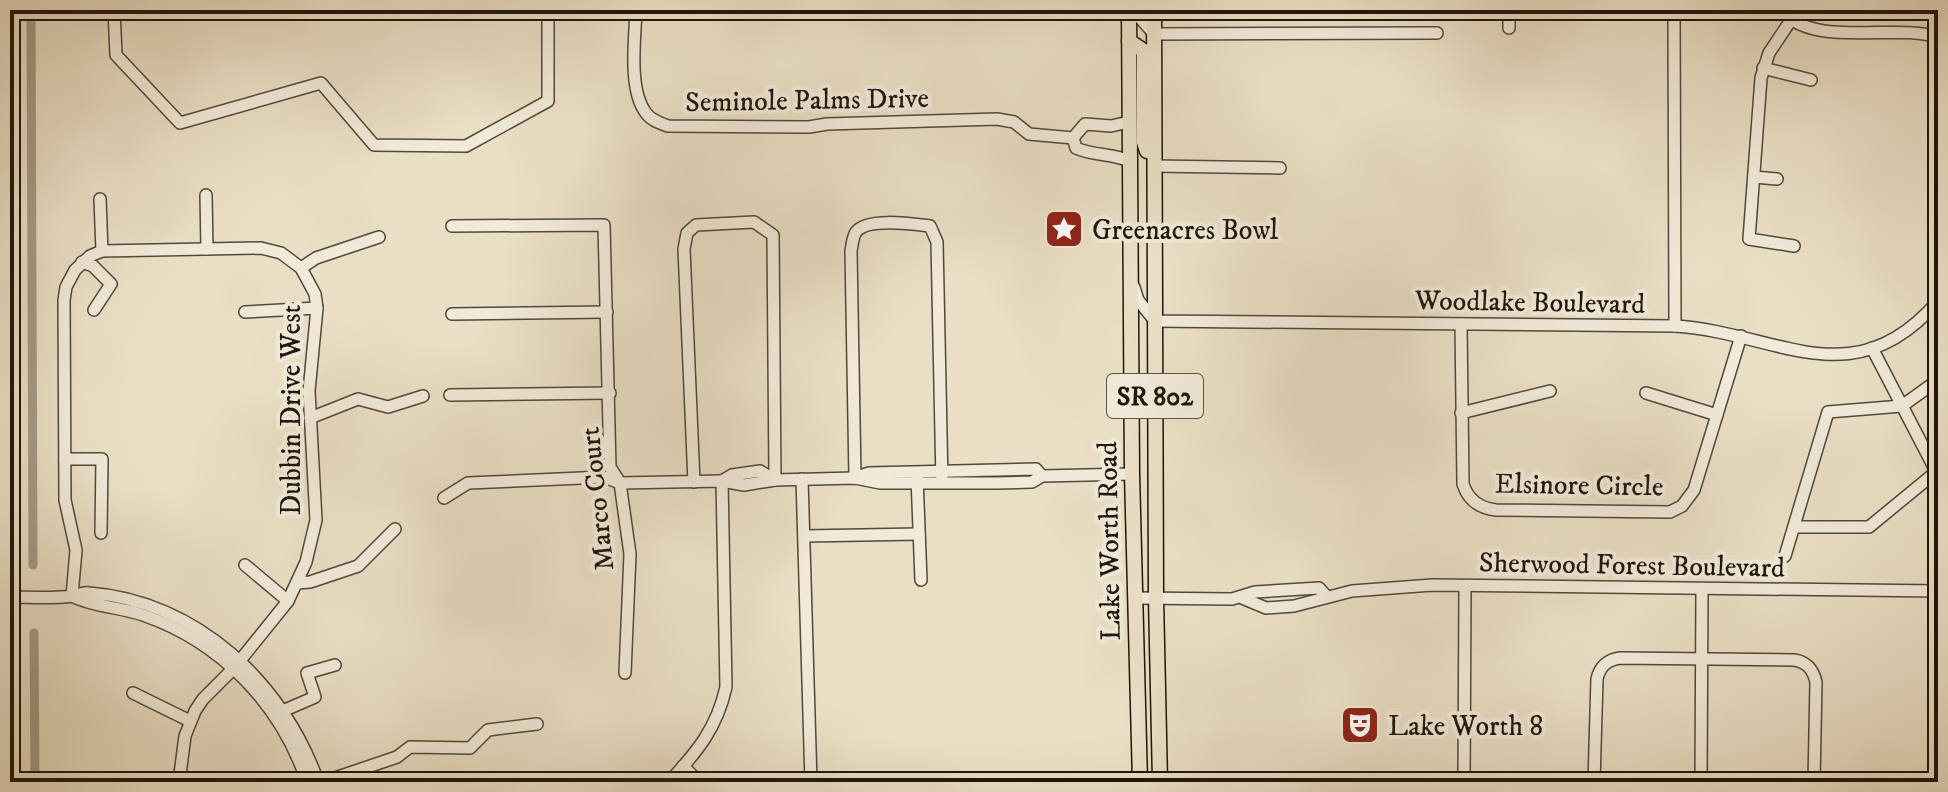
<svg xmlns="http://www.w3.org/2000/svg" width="1948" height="792" font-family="'IM FELL DW Pica',serif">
  <rect width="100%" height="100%" fill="#eadfc5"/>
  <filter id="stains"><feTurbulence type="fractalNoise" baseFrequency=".0025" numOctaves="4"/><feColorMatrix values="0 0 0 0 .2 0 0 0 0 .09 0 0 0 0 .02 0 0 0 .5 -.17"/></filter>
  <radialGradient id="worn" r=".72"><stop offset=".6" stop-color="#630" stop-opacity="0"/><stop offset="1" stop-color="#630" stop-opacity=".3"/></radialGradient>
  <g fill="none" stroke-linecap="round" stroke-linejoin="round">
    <g stroke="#a59a86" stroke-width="9">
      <path d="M31,10L33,565"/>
      <path d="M34,633L35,782"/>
    </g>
    <defs>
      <g id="minor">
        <path d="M114,10L116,55L180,123L321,83L374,145L466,146L548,101V10"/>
        <path d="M636,10C635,38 628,90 646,113C651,120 659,123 668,126L809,127L827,124L997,119L1014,122L1029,134L1073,138"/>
        <path d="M1133,10L1154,34L1437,33"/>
        <path d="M1509,10V28"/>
        <path d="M1674,10L1675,326"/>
        <path d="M1780,10C1816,49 1889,23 1938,37"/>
        <path d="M1791,20L1769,53L1761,78L1749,239L1794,246"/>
        <path d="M1763,68L1811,80"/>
        <path d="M1129,122L1111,126L1085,124L1073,138L1076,148C1093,156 1112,153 1129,161"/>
        <path d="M1154,166L1280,168"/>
        <path d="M1754,177L1777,179"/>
        <path d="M206,195L207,249"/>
        <path d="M100,199L102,251"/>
        <path d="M452,226L604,225L610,467L620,483L630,554L625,673"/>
        <path d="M82,262L93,266L111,284L94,310"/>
        <path d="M301,268L316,258L379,237"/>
        <path d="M1134,287L1138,300L1155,321L1675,326C1776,332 1853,400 1938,301"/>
        <path d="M245,312L317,308"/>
        <path d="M452,314L607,312"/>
        <path d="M1461,324L1463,484C1468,500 1479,508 1496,510L1670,512L1682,506L1694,490L1741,336"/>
        <path d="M1872,348L1938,475"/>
        <path d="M1646,393L1717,415"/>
        <path d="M450,395L610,393"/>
        <path d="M1461,413L1550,391"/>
        <path d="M310,418L358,399L388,407L423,396"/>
        <path d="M65,459H102L101,533"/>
        <path d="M860,476L869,473L1036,469L1042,476"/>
        <path d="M917,477L921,580"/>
        <path d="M855,478L851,251C852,245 853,236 856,232C867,217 913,224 930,226L937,242L942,482"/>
        <path d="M802,479L811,782"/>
        <path d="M722,481L732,475L760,471L775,480"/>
        <path d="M694,482L684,249L687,233L696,225L754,222L773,235L775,480"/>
        <path d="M444,498L468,483L604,477L620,483L722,481L744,485L775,480L855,478L880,483H997L1032,482L1042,476L1132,474"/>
        <path d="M1794,527H1869L1936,472"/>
        <path d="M804,536L919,534"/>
        <path d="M1785,556L1828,412L1902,406L1938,380"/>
        <path d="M245,565L288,601"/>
        <path d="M297,583L310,582L358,566L395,529"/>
        <path d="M72,596L76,550L65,500L64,300L66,287L75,270L90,256L102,251L261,248L281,253L301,268L315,294L317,308L309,391L316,520L306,562L288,601L234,668L203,699L195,711L185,736L179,782"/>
        <path d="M72,596C94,607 120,607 143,615C221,642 281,704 307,782"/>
        <path d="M10,597C30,597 52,599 72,596C78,595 83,592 89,593C197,601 284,684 318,782"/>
        <path d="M1136,598L1232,599L1255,592L1319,588L1327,597"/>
        <path d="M1242,598L1266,608L1294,606L1352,591L1432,585L1938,591"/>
        <path d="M133,693L190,721"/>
        <path d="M278,713L315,697L307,673L335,665"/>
        <path d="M683,766L699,782"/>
        <path d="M323,782L397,757L410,747L470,748L488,730L537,724"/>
        <path d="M669,782C697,752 717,728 726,687L722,481"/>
        <path d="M1464,782L1465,586"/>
        <path d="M1594,782L1597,679C1600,666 1607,660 1620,658L1794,660C1807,662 1813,669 1816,682L1814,782"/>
        <path d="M1701,782L1702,589"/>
      </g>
      <g id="major">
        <path d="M1129,10L1132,474L1140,782"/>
        <path d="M1154,10L1156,598L1160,782"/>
        <path d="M1129,41L1144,51V142L1147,151"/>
      </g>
    </defs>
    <use href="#minor" stroke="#51483b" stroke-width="14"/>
    <use href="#major" stroke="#1e150d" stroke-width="17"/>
    <use href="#minor" stroke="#f1ead9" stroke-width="11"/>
    <use href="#major" stroke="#eadfc5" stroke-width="14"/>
  </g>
  <defs>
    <symbol id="sight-square" viewBox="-11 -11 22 22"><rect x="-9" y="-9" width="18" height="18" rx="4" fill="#8f2418" stroke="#f1ead9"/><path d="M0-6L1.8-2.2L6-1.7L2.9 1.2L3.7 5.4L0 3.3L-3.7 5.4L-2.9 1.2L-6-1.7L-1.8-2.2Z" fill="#fff"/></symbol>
    <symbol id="theatre-square" viewBox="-11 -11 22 22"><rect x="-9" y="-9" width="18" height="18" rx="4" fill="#8f2418" stroke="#f1ead9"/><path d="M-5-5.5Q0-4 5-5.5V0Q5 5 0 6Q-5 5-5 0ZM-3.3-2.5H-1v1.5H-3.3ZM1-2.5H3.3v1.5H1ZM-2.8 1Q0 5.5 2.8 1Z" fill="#fff"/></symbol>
  </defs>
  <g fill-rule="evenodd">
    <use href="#sight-square" x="1042" y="207" width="44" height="44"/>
    <use href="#theatre-square" x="1338" y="703" width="44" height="44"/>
  </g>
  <g text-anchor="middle" stroke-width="8" stroke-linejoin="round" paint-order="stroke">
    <rect fill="#f1ead9" stroke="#5d554a" stroke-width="2" x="1107" y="374" width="96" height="44" rx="6"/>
    <g font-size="26" font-weight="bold" fill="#1e150d">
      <text x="1155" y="405">SR 802</text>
    </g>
    <g font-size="28" fill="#1e150d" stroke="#f1ead9">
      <text transform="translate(807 99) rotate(-1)" y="10">Seminole Palms Drive</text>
      <text transform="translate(1530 301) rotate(1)" y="10">Woodlake Boulevard</text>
      <text transform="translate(290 410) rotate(-90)" y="10">Dubbin Drive West</text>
      <text transform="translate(1579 484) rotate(1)" y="10">Elsinore Circle</text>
      <text transform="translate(596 499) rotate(-96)" y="10">Marco Court</text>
      <text transform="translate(1108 541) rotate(-91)" y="10">Lake Worth Road</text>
      <text transform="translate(1632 564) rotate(1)" y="10">Sherwood Forest Boulevard</text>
    </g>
    <g font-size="28" fill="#1e150d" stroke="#f1ead9" text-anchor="start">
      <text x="1092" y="239">Greenacres Bowl</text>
      <text x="1388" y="735">Lake Worth 8</text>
    </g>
  </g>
  <rect width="1948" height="792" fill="none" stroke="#eadfc5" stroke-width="40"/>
  <rect x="12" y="12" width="1924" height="768" fill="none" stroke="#1e150d" stroke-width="4"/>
  <rect x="20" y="20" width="1908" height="752" fill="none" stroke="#1e150d" stroke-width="2"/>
  <rect width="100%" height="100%" filter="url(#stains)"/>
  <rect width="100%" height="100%" fill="url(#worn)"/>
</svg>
